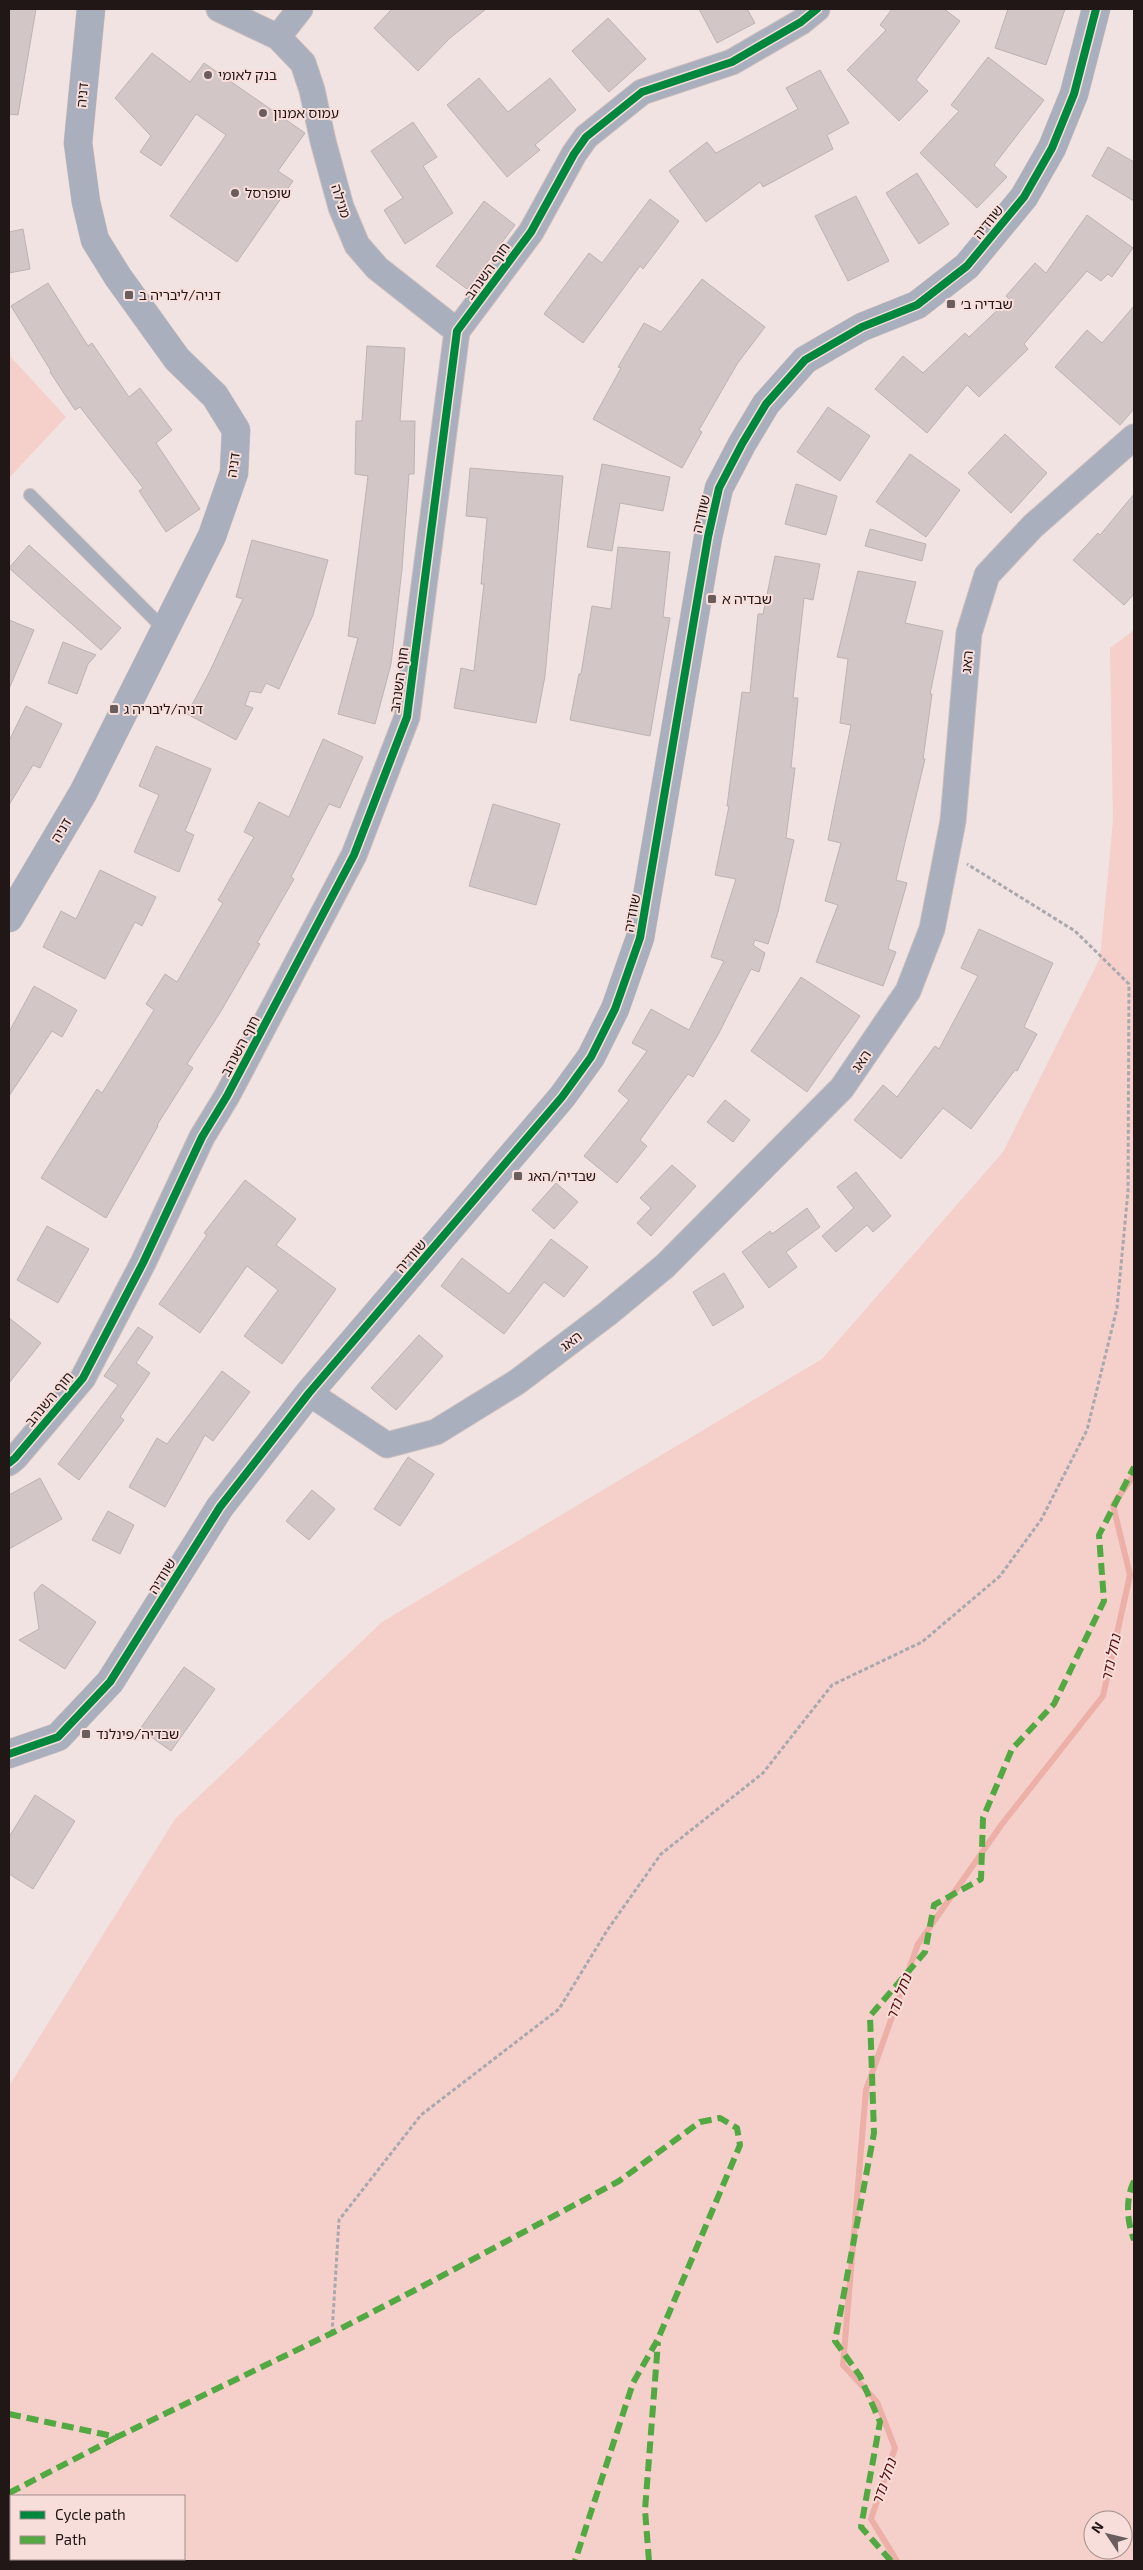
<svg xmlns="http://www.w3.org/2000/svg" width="1143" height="2570" viewBox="0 0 1143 2570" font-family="'Exo 2','Noto Sans Hebrew',sans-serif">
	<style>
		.green { fill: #f5cfc9; fill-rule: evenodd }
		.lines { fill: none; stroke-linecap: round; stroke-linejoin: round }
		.stream { stroke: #ecb0a8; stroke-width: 6 }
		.building { fill: #d2c7c6; stroke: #bdb3b1 }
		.service-casing { stroke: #cabfbe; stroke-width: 14 }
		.minor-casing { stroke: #cabfbe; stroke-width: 27 }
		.tertiary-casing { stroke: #cabfbe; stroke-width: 29 }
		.path { stroke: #a8a8af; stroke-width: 3; stroke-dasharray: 4 2.5; stroke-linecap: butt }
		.service { stroke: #a9afbc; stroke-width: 12 }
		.minor { stroke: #a9afbc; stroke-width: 25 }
		.tertiary { stroke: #a9afbc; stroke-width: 28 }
		.quiet { stroke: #52a942; stroke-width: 6; stroke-dasharray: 12 6; stroke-linecap: butt }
		.cycleway-casing { stroke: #f8deda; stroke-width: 11 }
		.cycleway { stroke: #00873e; stroke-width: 8 }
		.poi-dot { fill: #695e5d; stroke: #f8deda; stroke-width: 2 }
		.labels { text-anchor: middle; stroke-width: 4; stroke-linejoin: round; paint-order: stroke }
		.poi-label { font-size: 14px; fill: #201716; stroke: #f8deda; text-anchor: start }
		.street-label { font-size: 14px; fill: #201716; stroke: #f8deda }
		.water-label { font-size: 15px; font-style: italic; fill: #540e0b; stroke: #f8deda }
	</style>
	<rect width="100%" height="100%" fill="#f1e3e1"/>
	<path class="green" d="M9,355L66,417L9,478Z
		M1134,630V2561H9V2086L175,1819L382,1622L822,1359L1003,1152L1100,958L1113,821L1110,648ZM11,2496H184V2559H11ZM1093,2520H1123V2550H1093Z"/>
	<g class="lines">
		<path class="stream" d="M897,2561L871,2519L895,2448L877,2402L843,2365L866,2090L918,1944L1002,1824L1103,1696L1130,1575L1113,1505L1134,1475"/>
	</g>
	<path class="building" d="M9,9H36L18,115L9,114Z
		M392,9H486L450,38L418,71L374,28Z
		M699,9H747L755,23L717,43Z
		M892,9H944L960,21L916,80L928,91L899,121L847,70L886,30L880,25Z
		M1008,9H1065L1046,65L995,48Z
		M608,18L646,59L609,92L572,51Z
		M152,53L190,82L204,63L305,133L278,171L293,181L237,262L170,216L226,135L196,114L161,166L140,152L151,136L115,98Z
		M988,57L1044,100L994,165L1007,177L977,208L920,153L959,111L951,105Z
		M820,70L849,123L827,135L833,149L763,187L760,182L706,222L669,171L707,142L716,153L798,109L786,88Z
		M479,78L508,112L550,78L576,110L535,145L540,150L507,177L447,105Z
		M413,122L437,157L423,166L453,213L405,244L384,210L403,198L371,151Z
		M1108,147L1134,162V201L1092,176Z
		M917,173L949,224L919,244L886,193Z
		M856,196L889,261L848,281L815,216Z
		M650,199L679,221L643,269L640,266L583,343L544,314L589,253L602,263Z
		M484,201L515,225L467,289L436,266Z
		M1087,215L1133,248L1112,277L1108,274L1101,281L1087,271L1024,344L1028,349L979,397L967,385L927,433L875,389L903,356L923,373L965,333L969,337L1009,299L1006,296L1035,263L1046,273Z
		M23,229L30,269L9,273V232Z
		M702,279L765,327L737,364L699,430L702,432L682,468L593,419L621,368L618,367L644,323L661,332Z
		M48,283L88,346L92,343L129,397L140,388L172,430L156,443L200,509L166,532L139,491L143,488L80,407L75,410L50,372L51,371L11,306Z
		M1134,306V409L1120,425L1055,367L1087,330L1102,343Z
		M367,346L405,348L400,421H415L414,474H409L402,569L391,664L375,724L338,714L358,638L348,636L368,476L355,474L356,421H362Z
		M828,407L870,436L840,481L797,452Z
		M1005,434L1047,473L1011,513L968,473Z
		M910,454L960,490L926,537L876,502Z
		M602,464L670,477L663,511L620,503L612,551L587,547Z
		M470,468L563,476L545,676L536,723L454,708L461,668L474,671L484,584H481L487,518L466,516Z
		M796,484L837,496L826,535L785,524Z
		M1134,494V594L1124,605L1073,560L1098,533L1100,535Z
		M870,529L926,544L922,561L865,546Z
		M252,540L328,560L313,615L279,689L266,683L261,693L250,691L245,705L253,708L236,740L187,714L210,671L243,599L236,597Z
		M29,545L121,628L101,650L9,568Z
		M618,547L670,552L663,617L670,618L650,736L570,720L579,674H581L592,606L611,609Z
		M775,556L820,564L813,600L804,598L793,698H798L791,768H795L786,838L794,840L778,912L768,944L755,940L753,945L765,953L759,972L751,969L719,1033L693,1077L688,1074L640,1140L647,1146L617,1183L584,1156L629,1100L618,1091L647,1051L632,1043L651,1009L689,1030L724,961L711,957L736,879L715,875L729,806H727L742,692L750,693L758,614H763Z
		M858,571L916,582L905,623L943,631L930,694H932L923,759H925L896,880L907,883L888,949L896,952L883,986L816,962L838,905L825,901L841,843L828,840L851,725L840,723L848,659L837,657Z
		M9,620L34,630L9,689Z
		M63,642L96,655L88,664L77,694L48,683Z
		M26,706L62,724L40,768L33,765L9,805V741Z
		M323,739L363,757L340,808L329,804L291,877L294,879L257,943L260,944L221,1011L187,1064L193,1068L157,1125L158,1126L106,1218L41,1178L97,1089L102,1093L154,1010L146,1004L165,974L177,982L223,903L218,900L254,837L244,832L259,802L289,817Z
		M156,746L211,769L185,831L194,835L179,872L134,852L159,795L139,786Z
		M493,804L560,824L536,905L469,886Z
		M100,870L156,897L142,926L135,922L105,979L43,947L61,911L76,919Z
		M979,929L1053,963L1024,1027L1037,1034L1017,1071L1015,1070L971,1129L943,1108L901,1159L854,1120L883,1085L897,1097L935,1046L939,1049L978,976L961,968Z
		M801,977L860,1016L807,1092L751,1051Z
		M34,986L77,1010L62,1037L52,1031L9,1096V1032Z
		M725,1100L750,1120L733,1142L707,1122Z
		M672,1165L696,1186L651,1236L637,1223L651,1208L640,1198Z
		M856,1172L891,1216L873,1232L867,1225L836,1252L822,1236L854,1208L837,1187Z
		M245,1180L296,1219L276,1245L336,1289L282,1364L244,1336L278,1290L247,1266L200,1333L159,1304L207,1235L204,1233Z
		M556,1183L578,1202L554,1229L532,1210Z
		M807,1208L820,1227L786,1252L797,1267L769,1288L742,1252L770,1231L772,1234Z
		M47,1226L89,1249L58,1303L17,1280Z
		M551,1239L588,1267L564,1297L544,1282L504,1334L441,1286L462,1258L509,1294Z
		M724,1273L744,1307L713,1326L693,1292Z
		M9,1318L41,1343L9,1383Z
		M138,1327L153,1337L136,1363L150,1373L120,1417L124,1420L79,1480L58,1464L118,1385L104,1376Z
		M419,1335L443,1356L396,1410L371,1388Z
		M222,1371L250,1392L213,1441L205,1435L165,1507L129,1487L157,1438L167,1444Z
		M408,1457L434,1474L400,1526L374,1509Z
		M40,1478L62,1519L9,1549V1495Z
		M312,1490L335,1509L309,1540L286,1521Z
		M108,1511L134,1525L120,1554L92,1540Z
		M42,1584L96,1622L65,1669L19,1640L39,1629L34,1593Z
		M184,1667L215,1689L171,1751L140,1729Z
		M35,1795L75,1821L33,1889L9,1874V1837Z"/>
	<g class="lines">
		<defs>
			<path id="service" d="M30,495L165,630"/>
			<path id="minor" d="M219,9L278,37L300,9
				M278,37L303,63L312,90L323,141L341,207L357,245L377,268L457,331
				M309,1393L387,1445L436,1432L517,1382L607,1314L665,1266L842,1088L908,991L932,929L953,821L969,633L987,575L1033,526L1134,437
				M9,1463L15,1458L83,1378L143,1263L202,1137L227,1096L354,855L407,717L457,331L531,232L574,154L586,137L642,92L732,62L801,22L817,9"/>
			<path id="tertiary" d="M9,918L83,793L212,536L234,473L236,430L215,396L177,359L118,277L95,240L86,202L78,143L91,9
				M9,1754L58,1737L110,1682L220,1507L309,1393L562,1097L591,1057L615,1009L640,938L708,537L719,488L742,444L766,404L805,360L862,327L917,305L967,266L1024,197L1052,148L1074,94L1096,9"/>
		</defs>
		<use href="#service" class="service-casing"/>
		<use href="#minor" class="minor-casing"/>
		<use href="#tertiary" class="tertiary-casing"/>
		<path class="path" d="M332,2333L339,2220L421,2115L559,2009L608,1929L661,1854L763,1773L832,1685L922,1642L1000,1576L1041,1520L1087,1430L1117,1308L1128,1191L1129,984L1075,931L967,864"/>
		<use href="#service" class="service"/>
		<use href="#minor" class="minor"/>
		<use href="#tertiary" class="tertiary"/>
		<path class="quiet" d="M1134,2181C1125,2200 1127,2221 1134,2240
			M9,2414L117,2437L332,2333L421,2287L619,2181L700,2122L720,2118L737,2128L740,2145L658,2339L633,2383L575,2561
			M9,2493L117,2437
			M649,2561L645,2510L658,2342
			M891,2561L861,2527L880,2422L860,2376L835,2341L874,2133L870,2016L925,1952L934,1905L981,1879L983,1818L1012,1749L1054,1704L1104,1601L1099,1535L1134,1467"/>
		<defs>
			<path id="cycleway" d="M9,1463L15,1458L83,1378L143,1263L202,1137L227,1096L354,855L407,717L457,331L531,232L574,154L586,137L642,92L732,62L801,22L817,9
				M9,1754L58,1737L110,1682L220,1507L309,1393L562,1097L591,1057L615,1009L640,938L708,537L719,488L742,444L766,404L805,360L862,327L917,305L967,266L1024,197L1052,148L1074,94L1096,9"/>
		</defs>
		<use href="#cycleway" class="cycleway-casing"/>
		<use href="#cycleway" class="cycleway"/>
	</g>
	<g class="poi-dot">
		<circle cx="208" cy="75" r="5"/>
		<circle cx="263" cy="113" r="5"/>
		<circle cx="235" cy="193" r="5"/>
		<rect x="124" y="290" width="10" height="10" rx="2.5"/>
		<rect x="946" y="299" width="10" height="10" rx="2.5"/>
		<rect x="707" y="594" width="10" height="10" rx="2.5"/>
		<rect x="109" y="704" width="10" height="10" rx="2.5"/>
		<rect x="513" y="1171" width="10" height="10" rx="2.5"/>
		<rect x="81" y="1729" width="10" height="10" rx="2.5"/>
	</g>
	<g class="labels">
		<g class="poi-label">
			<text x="218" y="80">בנק לאומי</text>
			<text x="273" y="118">עמוס אמנון</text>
			<text x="245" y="198">שופרסל</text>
			<text x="139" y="300">דניה/ליבריה ב</text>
			<text x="961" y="309">שבדיה ב׳</text>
			<text x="722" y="604">שבדיה א</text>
			<text x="124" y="714">דניה/ליבריה ג</text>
			<text x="528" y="1181">שבדיה/האג</text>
			<text x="96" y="1739">שבדיה/פינלנד</text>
		</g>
		<g class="street-label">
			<text transform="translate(82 95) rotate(-85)" y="5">דניה</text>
			<text transform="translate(341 201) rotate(72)" y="5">מנילה</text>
			<text transform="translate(988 222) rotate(-51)" y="5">שוודיה</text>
			<text transform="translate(487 271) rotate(-54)" y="5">חוף השנהב</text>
			<text transform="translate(233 465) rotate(-82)" y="5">דניה</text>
			<text transform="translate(701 514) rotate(-77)" y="5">שוודיה</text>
			<text transform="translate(967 662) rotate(-85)" y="5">האג</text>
			<text transform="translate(399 680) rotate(-82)" y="5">חוף השנהב</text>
			<text transform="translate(61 830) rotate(-59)" y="5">דניה</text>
			<text transform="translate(632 913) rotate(-79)" y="5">שוודיה</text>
			<text transform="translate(240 1046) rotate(-62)" y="5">חוף השנהב</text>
			<text transform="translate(861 1061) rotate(-56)" y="5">האג</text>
			<text transform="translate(411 1256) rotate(-49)" y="5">שוודיה</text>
			<text transform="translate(571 1341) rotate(-37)" y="5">האג</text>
			<text transform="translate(49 1399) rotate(-50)" y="5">חוף השנהב</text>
			<text transform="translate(162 1576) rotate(-58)" y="5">שוודיה</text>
		</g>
		<g class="water-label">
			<text transform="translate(1111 1658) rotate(-78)" y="5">נחל נדר</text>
			<text transform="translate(899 1997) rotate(-70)" y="5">נחל נדר</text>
			<text transform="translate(884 2482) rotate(-71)" y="5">נחל נדר</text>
		</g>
	</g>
	<rect width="1143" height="2570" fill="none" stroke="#201716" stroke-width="20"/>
	<rect x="10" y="2495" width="175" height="65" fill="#f8deda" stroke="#a28e8c"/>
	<rect x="20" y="2511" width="25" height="8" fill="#00873e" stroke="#a28e8c"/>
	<text x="55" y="2520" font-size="15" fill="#201716">Cycle path</text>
	<rect x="20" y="2536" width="25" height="8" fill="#52a942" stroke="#a28e8c"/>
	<text x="55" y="2545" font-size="15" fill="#201716">Path</text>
	<g transform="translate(1108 2535) rotate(305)"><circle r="24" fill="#f8deda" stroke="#a28e8c"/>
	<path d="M0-4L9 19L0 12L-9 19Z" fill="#695e5d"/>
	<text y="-8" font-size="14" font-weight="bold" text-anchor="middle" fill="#201716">N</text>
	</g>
</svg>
